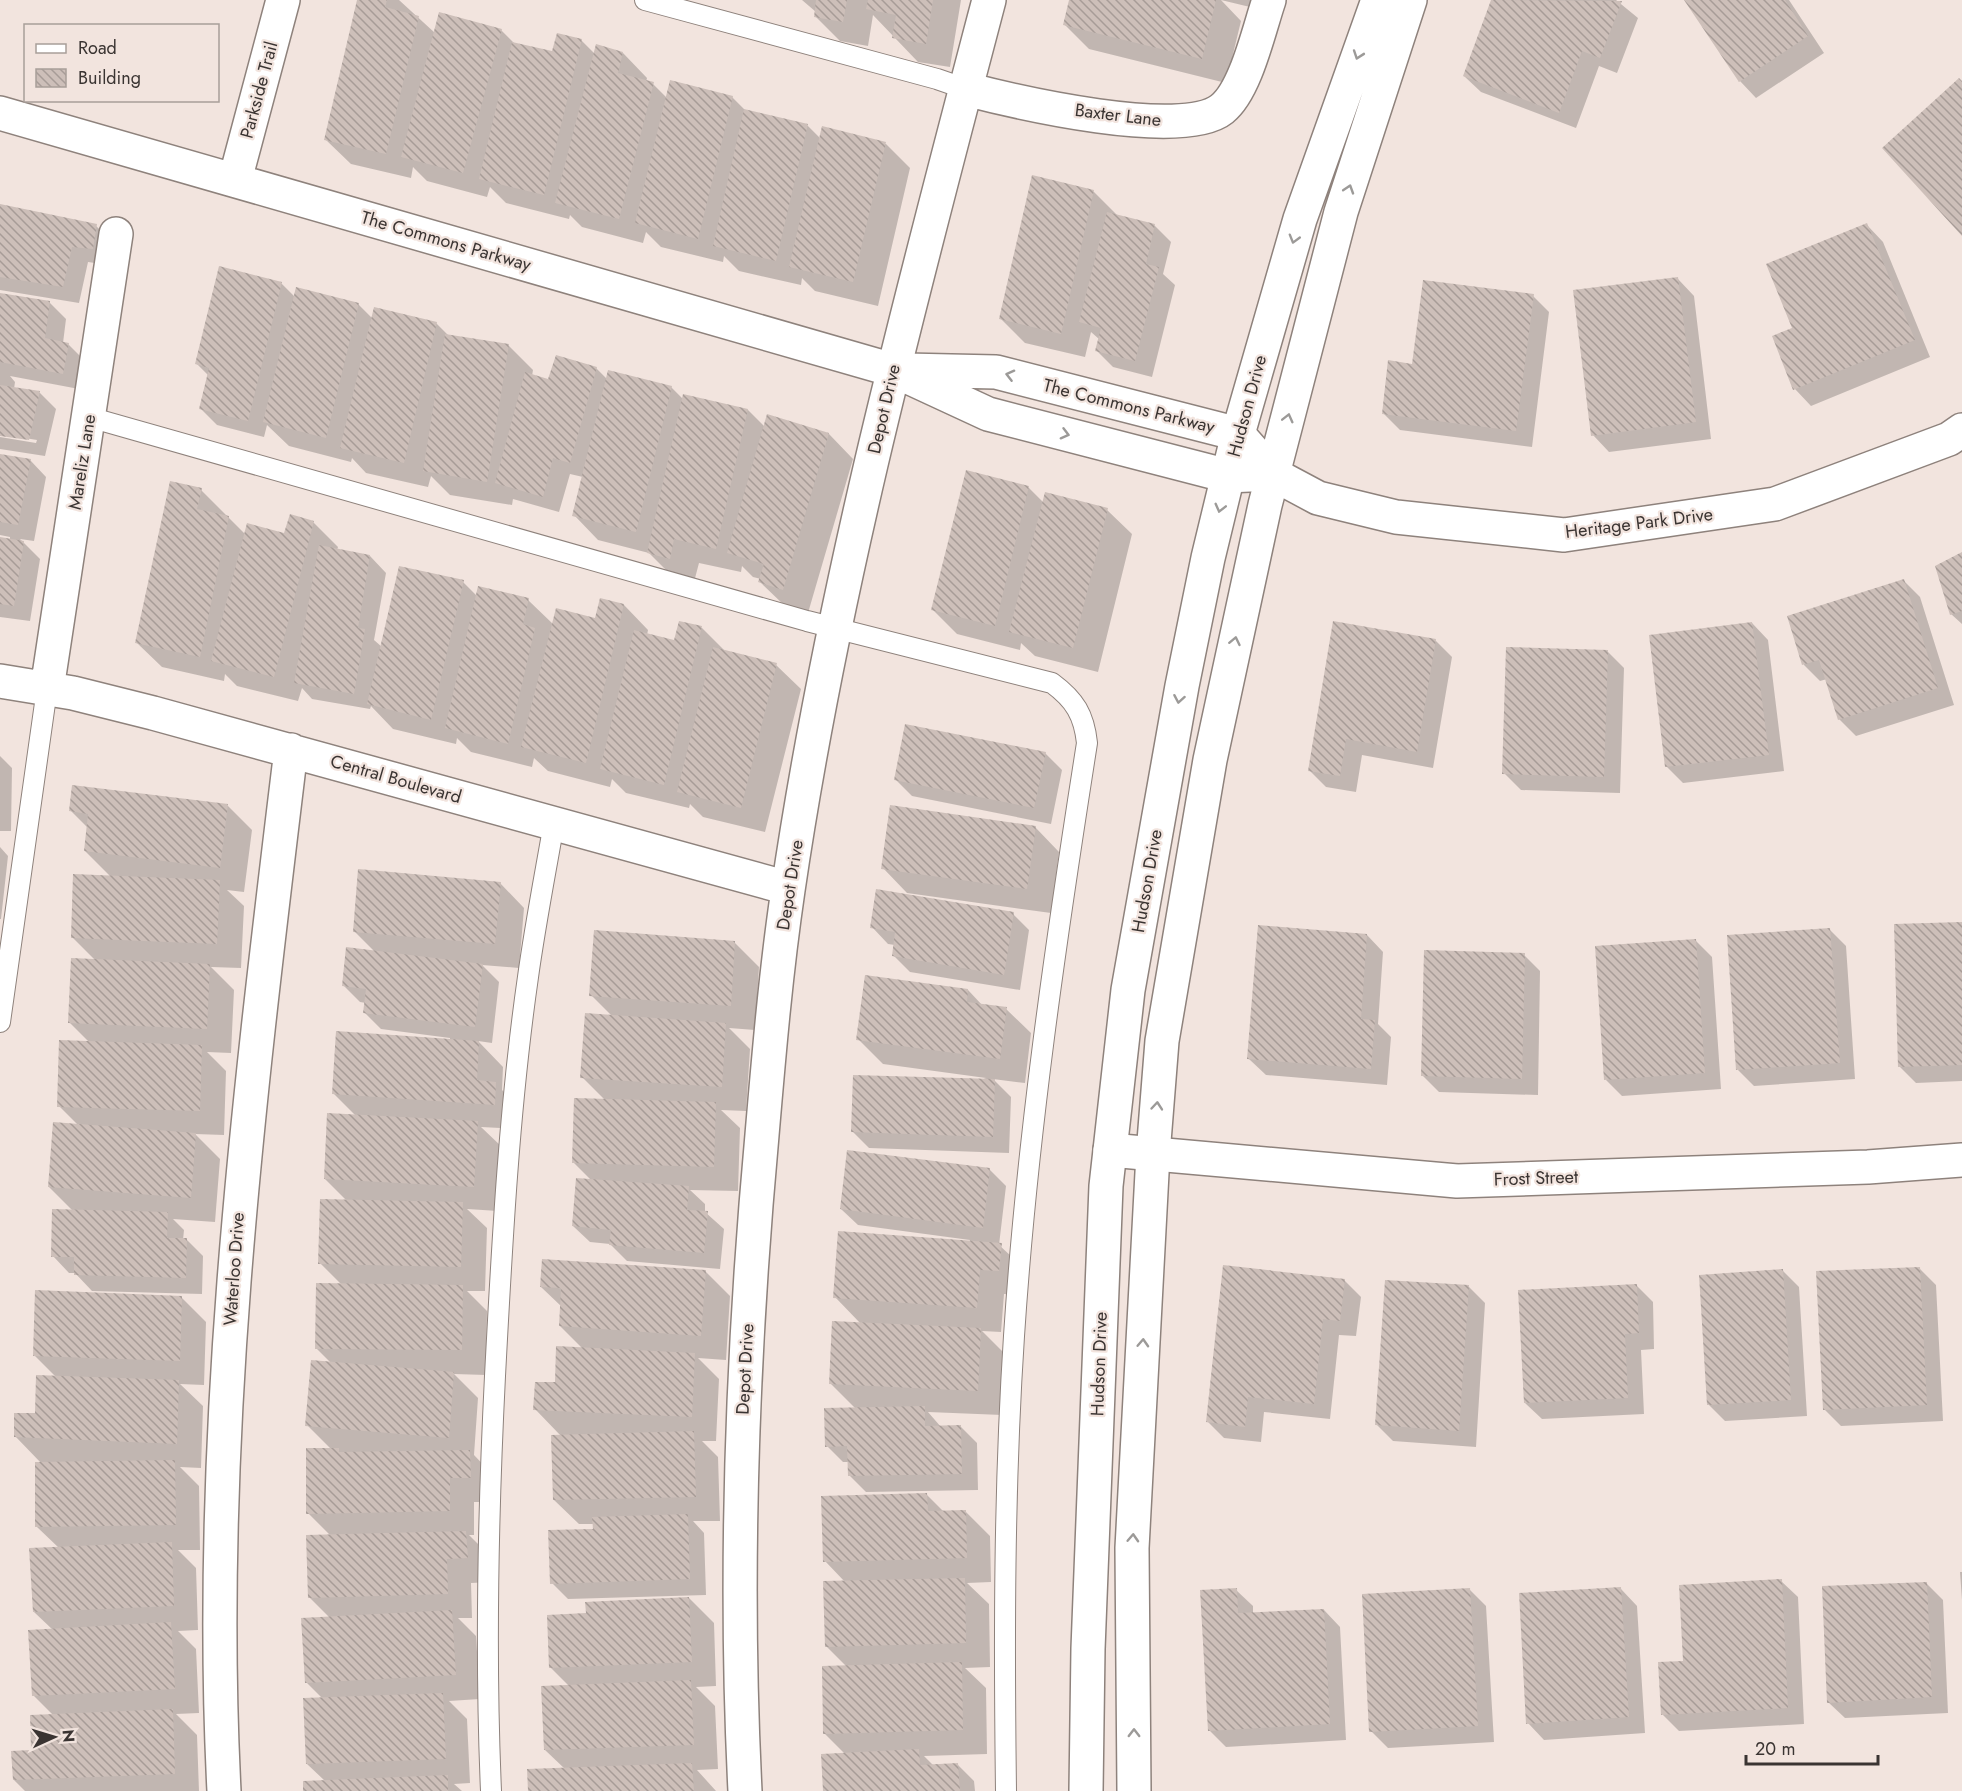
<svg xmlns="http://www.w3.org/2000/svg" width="1962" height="1791" viewBox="0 0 1962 1791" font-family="Jost,sans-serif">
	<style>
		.shadow { fill: #0003 }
		.building { fill: url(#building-back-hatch) }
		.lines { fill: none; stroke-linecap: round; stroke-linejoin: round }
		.lane-casing { stroke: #8e827c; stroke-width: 22 }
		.street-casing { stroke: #8e827c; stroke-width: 36 }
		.secondary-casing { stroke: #8e827c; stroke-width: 36 }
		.lane { stroke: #fff; stroke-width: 20 }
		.street { stroke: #fff; stroke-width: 33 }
		.secondary { stroke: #fff; stroke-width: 33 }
		.oneway { stroke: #9c9a98 }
		.labels { text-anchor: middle; stroke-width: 4.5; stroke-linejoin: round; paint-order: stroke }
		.street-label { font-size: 18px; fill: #3a3432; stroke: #f2e4de }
	</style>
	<defs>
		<pattern id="building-back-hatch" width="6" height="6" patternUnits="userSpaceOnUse" patternTransform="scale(1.5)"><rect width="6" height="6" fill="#cdbfb9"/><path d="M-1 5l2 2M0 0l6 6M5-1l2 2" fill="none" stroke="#a79c97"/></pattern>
	</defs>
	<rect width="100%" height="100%" fill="#f2e4de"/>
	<path class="shadow" d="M359,0H399L435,33L501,30L515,44L553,53L581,40L595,54L623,53L647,78L646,82L653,84L667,98L732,97L746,111L807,125L821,139L886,144L910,168L878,306L815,291L802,278L801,285L739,271L724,256L723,262L661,247L646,232L643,243L582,227L570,215L569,219L506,203L490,187L487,197L427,181L413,167L411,178L351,164L326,140Z
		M802,0H961L950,67L918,62L873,15L868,46L840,41L815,16L816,12Z
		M1070,0H1251L1250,7L1221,0L1241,21L1226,83L1089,49L1064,24Z
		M1492,0H1616L1638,18L1617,73L1599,66L1576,128L1481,92L1464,76Z
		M1686,0H1789L1824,53L1756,98L1740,81Z
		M1093,191L1118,216L1154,225L1171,242L1163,274L1175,285L1152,377L1113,367L1097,351L1099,339L1091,332L1085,357L1025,343L1000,318Z
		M0,206L96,226L113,242L109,265L88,262L79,303L0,290Z
		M1867,225L1883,242L1930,357L1811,406L1795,389L1774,337L1794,329Z
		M1678,279L1694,296L1711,439L1609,452L1593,435Z
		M281,283L295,297L359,305L372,318L436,323L449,336L509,346L533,370L532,376L549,381L596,368L607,379L671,387L684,400L748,410L765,427L829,434L853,459L808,613L785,606L760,582L761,579L753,577L742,566L741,572L699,563L694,582L673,577L649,553L598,540L574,515L583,477L570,474L559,512L513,499L512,505L450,495L431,476L428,487L366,473L352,458L351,462L289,446L267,425L264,437L217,425L201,409L208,375L197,364Z
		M0,295L50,303L66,319L63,343L68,344L85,361L79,389L10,376L15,382L14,389L39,392L56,409L45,456L0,449V437L36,443L37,440L0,434Z
		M1533,296L1549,312L1532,447L1400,430L1383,413L1413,365Z
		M0,455L30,460L46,477L34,541L20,539L40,559L30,621L0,617V538L10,540V537L0,535Z
		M967,472L1029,488L1043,502L1107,510L1132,534L1098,672L1035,656L1021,643L1020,650L957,634L932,609Z
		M201,490L245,534L285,535L313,522L338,547L337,550L370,556L386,573L374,640L382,647L463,582L477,596L528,600L553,624L596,620L602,599L624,605L648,630L647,635L675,641L680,622L702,628L726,652L776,665L801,689L765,832L703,817L690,804L689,808L626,793L612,779L610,787L548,771L534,758L532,767L471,752L457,738L456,744L393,729L371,706L370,709L312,699L302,688L298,701L237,686L225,674L224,681L162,667L137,643Z
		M1962,553V624L1951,614Z
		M1904,581L1920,597L1954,705L1856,736L1839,719L1827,679L1820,681L1804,665L1789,617Z
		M1752,623L1768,640L1784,771L1683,783L1667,767Z
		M1435,640L1452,657L1433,768L1362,755L1356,792L1326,787L1310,771Z
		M1607,651L1624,668L1620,793L1521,790L1504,773Z
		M1045,753L1062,770L1051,824L912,796L896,780Z
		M0,756L12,768L11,831H0Z
		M227,805L252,830L244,892L227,890L244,906L241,968L211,967L234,990L231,1053L207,1052L226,1071L224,1135L195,1134L220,1159L215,1222L173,1219L184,1230L183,1240H187L203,1256L202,1294L92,1291L75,1273H69L53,1256L73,1211L49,1187L78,1125L59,1106L90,1043L69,1022L96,961L72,937L111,877L85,851L88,828L71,811Z
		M1035,827L1059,852L1051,913L907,893L883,868Z
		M0,847L8,856L1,919H0Z
		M500,883L524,908L519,968L482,965L499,982L492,1043L478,1041L503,1067L502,1090L520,1108L519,1129L481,1127L502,1147L498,1211L467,1209L487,1228L485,1291H467L487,1311L486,1375L454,1374L478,1398L474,1455L494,1476L495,1502H474V1535H469L491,1557L492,1582L471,1583L472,1618H458L476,1636L480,1699L449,1701L467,1719L470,1783L454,1784L462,1791H305L325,1781L307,1764L323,1699L307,1683L330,1618L309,1597L331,1536L308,1513L331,1449L307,1425L332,1364L316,1348L341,1284L320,1263L347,1201L325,1179L356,1116L334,1094L450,1040V1038L381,1029L364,1012L366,1003L360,1002L343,985L375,952L354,931Z
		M1013,914L1029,930L1020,990L910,972L893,955L895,945L888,944L872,927Z
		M1962,923V1081L1916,1083L1899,1066Z
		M1830,930L1846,946L1855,1079L1754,1086L1738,1070Z
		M1367,935L1383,952L1378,1024L1391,1037L1387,1085L1266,1075L1249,1059Z
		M1696,941L1712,957L1721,1089L1622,1096L1606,1080Z
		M734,942L759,967L755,1030L729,1028L750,1049L746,1111L721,1110L740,1128L738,1191L690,1190L705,1204V1212L724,1229L720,1269L627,1261L610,1244L590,1242L573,1226L591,1180L573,1162L606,1101L582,1077L612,1016L591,995Z
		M1524,955L1540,971L1538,1095L1439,1092L1422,1075Z
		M968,990L983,1006L1006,1009L1031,1033L1025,1083L993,1079L1011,1097L1009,1153L869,1148L853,1132L986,1078L883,1064L858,1039Z
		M990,1170L1006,1186L999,1245L1025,1269L1023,1295L1004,1294L1001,1332L982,1331L1005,1354L1002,1415L928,1412L941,1427H961L977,1443L978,1490L866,1492L849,1475V1462H843L827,1446L856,1409L831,1384L861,1324L835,1297L970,1242V1240L858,1225L841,1209Z
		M1919,1268L1936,1285L1943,1421L1841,1426L1824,1409Z
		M705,1271L730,1296L726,1360L698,1358L719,1379L716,1441H702L718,1457L720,1521H693L704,1533L706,1595L568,1599L552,1583L594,1531V1524H579L554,1500L561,1436L535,1409L583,1349L560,1326L562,1307L541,1287Z
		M1783,1271L1799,1287L1807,1416L1725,1421L1708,1404Z
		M1344,1280L1361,1297L1356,1336L1339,1335L1330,1419L1264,1412L1261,1442L1224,1438L1208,1422Z
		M1636,1285L1653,1302L1654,1349L1641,1350L1644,1414L1542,1419L1525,1403Z
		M1468,1286L1485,1303L1476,1447L1393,1441L1377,1425Z
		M182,1298L206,1322L204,1385L180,1384L203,1406L201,1468L180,1467L199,1486L200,1550H178L196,1568L198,1630L178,1631L196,1649L199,1713L176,1714L197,1735L199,1791H25L14,1780L53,1715L33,1695L53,1630L34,1612L59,1548L37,1527L42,1464L15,1436L36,1415L56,1377L34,1355Z
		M926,1494L944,1512L965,1511L990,1536L991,1582L967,1583L989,1604L990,1667L965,1668L986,1688L987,1754L924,1756L934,1766L958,1765L974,1781L975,1791H824L846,1755L825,1734L847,1667L826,1646L845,1582L825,1561Z
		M1960,1572H1962V1600Z
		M1781,1581L1798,1597L1804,1724L1679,1731L1662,1714L1684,1662Z
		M1926,1583L1943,1600L1948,1713L1845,1718L1828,1702Z
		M1621,1589L1637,1606L1645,1733L1544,1740L1528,1723Z
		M1236,1590L1253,1606V1614L1324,1610L1340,1627L1346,1740L1226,1747L1209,1730Z
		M1470,1590L1486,1606L1494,1742L1388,1748L1371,1731Z
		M689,1598L714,1623L716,1686L696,1687L715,1706L718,1769L697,1770L716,1791H530L565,1769L545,1750L569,1686L550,1667L588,1614Z"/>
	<path class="building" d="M357,0H387L385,7L419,16L386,154L324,140Z
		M816,0H847L843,22L814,17Z
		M868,0H933L926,44L892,38L896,15L866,9Z
		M1069,0H1216L1202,59L1063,25Z
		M1491,0L1622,1L1600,58L1582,51L1559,113L1463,76Z
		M1684,0H1785L1808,36L1739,82Z
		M439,12L502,29L463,173L401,157Z
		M557,33L582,39L544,195L479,179L512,42L552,51Z
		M596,44L623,52L618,73L654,82L619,219L555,203Z
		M1959,78L1962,81V236L1882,148Z
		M670,80L733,96L698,239L635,223Z
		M744,109L808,124L776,261L713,246Z
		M822,126L886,142L853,282L789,267Z
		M1032,175L1094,190L1061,334L999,319Z
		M0,204L97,224L93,249L72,247L63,287L0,277Z
		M1107,212L1155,224L1146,264L1159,267L1135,361L1095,351L1101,328L1079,322Z
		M1867,223L1915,340L1793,390L1772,336L1792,328L1766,264Z
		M219,266L282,282L248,421L199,409L209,368L195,364Z
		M1678,277L1696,422L1591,436L1573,290Z
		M1423,280L1534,294L1516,431L1382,414L1388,360L1412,364Z
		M296,287L359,303L326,438L263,422Z
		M0,293L50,301L45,338L69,343L63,374L0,362Z
		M374,307L437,322L404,463L340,448Z
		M445,334L509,344L487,482L423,471Z
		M556,355L597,367L570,463L553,458L543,497L495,483L525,372L548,379Z
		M608,370L672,386L636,532L572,516Z
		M0,385L40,391L29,440L0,436Z
		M683,394L748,409L716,549L674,539L670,559L647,553Z
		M767,414L829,433L783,590L758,582L764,564L727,553Z
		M0,454L31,459L18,525L0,522Z
		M966,470L1029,486L995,626L931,610Z
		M170,481L202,488L197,509L229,516L200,657L135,643Z
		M1045,492L1108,508L1073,648L1009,632Z
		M290,514L314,521L274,677L211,661L247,523L284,533Z
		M0,537L24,541L14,606L0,604Z
		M319,545L370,555L358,628L365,629L354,694L294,683Z
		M1962,552V611L1950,615L1935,566Z
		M399,566L464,580L431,720L367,704Z
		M1904,579L1938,688L1838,720L1819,660L1802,665L1787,616Z
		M478,586L529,598L523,624L535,628L508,744L445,728Z
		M600,598L624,604L586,763L521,747L556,608L595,618Z
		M679,621L702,626L664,785L600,769L634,630L674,640Z
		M1333,621L1436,639L1417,752L1346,739L1340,776L1308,771Z
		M1752,622L1769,755L1665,767L1649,635Z
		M713,647L777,663L741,808L677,792Z
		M1506,647L1608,650L1604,777L1502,774Z
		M905,724L1046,752L1034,808L894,780Z
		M72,785L228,804L220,868L84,851L88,814L69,811Z
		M890,805L1036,826L1027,889L881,869Z
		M358,869L501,882L495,944L353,932Z
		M73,874L220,880L217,944L71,938Z
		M876,889L1014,912L1004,975L892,956L895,932L870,928Z
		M1962,922V1065L1898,1067L1894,924Z
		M1258,925L1367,934L1361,1019L1375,1020L1371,1069L1247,1059Z
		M1830,928L1840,1063L1736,1070L1727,935Z
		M594,930L735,941L731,1006L589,996Z
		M1696,939L1705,1073L1604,1080L1595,946Z
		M346,947L483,964L475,1027L363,1013L366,989L342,986Z
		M1424,950L1525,953L1522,1079L1421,1076Z
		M71,958L210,964L207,1029L68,1023Z
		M865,975L968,989L967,1002L1007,1007L1000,1059L856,1040Z
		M585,1013L726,1023L722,1087L580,1078Z
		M336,1031L479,1041L477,1080L496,1082L495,1105L332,1094Z
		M59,1040L202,1045L200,1111L57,1107Z
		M853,1075L995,1079L993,1137L851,1132Z
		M574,1098L716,1102L714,1167L572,1163Z
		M327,1113L478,1121L474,1187L324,1179Z
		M53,1122L196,1133L191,1198L48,1187Z
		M847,1150L990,1168L983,1228L840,1209Z
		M576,1178L689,1186L687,1210L708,1211L704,1253L609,1245L611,1230L572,1226Z
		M320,1199L463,1202L461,1267L318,1264Z
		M52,1209L168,1212L167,1238H187L186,1278L74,1275V1257H51Z
		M838,1231L1002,1243L999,1271L980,1270L977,1308L833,1298Z
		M542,1259L706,1270L701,1336L559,1326L561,1288L540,1287Z
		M1223,1265L1345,1279L1340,1321L1323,1319L1314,1404L1248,1397L1245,1427L1206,1422Z
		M1920,1267L1927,1405L1823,1410L1816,1271Z
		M1783,1269L1791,1400L1707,1405L1699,1275Z
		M1385,1280L1469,1285L1459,1431L1375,1425Z
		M316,1283L463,1285L462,1350L315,1349Z
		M1637,1284L1639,1333L1625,1334L1628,1398L1524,1403L1518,1290Z
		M35,1290L182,1296L180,1361L33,1356Z
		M832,1321L981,1328L978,1391L829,1384Z
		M556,1346L695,1353L692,1417L533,1410L535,1382H555Z
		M311,1360L454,1372L449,1438L305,1426Z
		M36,1375L179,1380L177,1444L14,1437V1413H35Z
		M925,1406V1426L961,1425L962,1474L848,1476L847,1446L825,1447L824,1408Z
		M694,1431L696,1497L553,1500L551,1435Z
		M306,1448H339V1452L470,1450L471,1478H450V1511L306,1514Z
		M175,1460L176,1525L35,1527V1462Z
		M927,1493L928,1511L966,1510L967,1558L823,1562L821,1496Z
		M688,1514L690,1579L550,1584L548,1530L593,1529L592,1517Z
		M466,1531L468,1558L447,1559L448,1594L308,1598L306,1535Z
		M172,1542L174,1606L33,1612L29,1548Z
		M965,1578L966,1643L825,1647L823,1581Z
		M1782,1579L1788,1708L1661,1715L1658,1662L1683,1661L1679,1585Z
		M1927,1582L1932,1697L1827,1703L1822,1586Z
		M1621,1587L1629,1717L1526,1724L1519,1593Z
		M1237,1588L1238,1613L1324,1609L1330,1724L1208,1731L1200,1590Z
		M1470,1588L1478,1726L1369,1732L1362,1594Z
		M689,1597L692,1662L549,1668L547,1615L586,1613L585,1602Z
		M452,1610L456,1675L305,1683L301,1618Z
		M171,1622L175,1689L32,1696L28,1630Z
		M962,1662L963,1730L823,1734L822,1666Z
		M691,1680L694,1745L544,1750L541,1686Z
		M443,1693L446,1759L306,1764L303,1698Z
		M173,1709L175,1774L13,1780L11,1751L31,1750L30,1715Z
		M919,1749L920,1765L958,1763L960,1791H823L821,1754Z
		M692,1763L694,1791H528L527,1769Z
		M448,1775V1791H303V1781Z"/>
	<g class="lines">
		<defs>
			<path id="lane" d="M645,0L937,79L966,89
				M89,417L807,621L1052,683C1075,700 1084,715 1087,743C1056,940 1027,1138 1014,1336C1004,1488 1004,1639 1006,1791
				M0,1022L47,689
				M491,1791C485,1653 488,1515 495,1376C502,1244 509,1109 528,977C535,926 545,875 554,823"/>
			<path id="street" d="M966,89C1016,102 1182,141 1222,109C1246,90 1259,29 1269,0
				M0,113L893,370L988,414L1228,476L1273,474
				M235,180L283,0
				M906,370L996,372L1238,434L1273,474L1318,498L1396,517L1564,535L1775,504L1949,439L1962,430
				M0,681L73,693L153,713L788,888
				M47,689L116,234
				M1110,1150L1457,1181L1868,1167L1962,1160
				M224,1791C206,1440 249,1097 291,750
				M745,1791C734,1572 742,1353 762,1135C769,1053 776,971 788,890C832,590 912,293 989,0"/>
			<path id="secondary" d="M1086,1791L1088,1649L1106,1186L1128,990L1182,686L1208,558L1238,434L1300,219L1378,0
				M1134,1791L1132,1548L1153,1154L1162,1041L1210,760L1265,505L1341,212L1410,0"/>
		</defs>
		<use href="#lane" class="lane-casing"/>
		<use href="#street" class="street-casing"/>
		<use href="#secondary" class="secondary-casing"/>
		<use href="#lane" class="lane"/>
		<use href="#street" class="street"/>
		<use href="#secondary" class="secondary"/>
	</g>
	<defs><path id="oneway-chevron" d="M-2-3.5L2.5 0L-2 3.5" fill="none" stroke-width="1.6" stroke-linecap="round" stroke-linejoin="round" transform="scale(1.5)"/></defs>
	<g class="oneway">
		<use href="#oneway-chevron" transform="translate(1358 55) rotate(109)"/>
		<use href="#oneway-chevron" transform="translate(1349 189) rotate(-72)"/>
		<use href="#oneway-chevron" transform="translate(1294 239) rotate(106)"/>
		<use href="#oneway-chevron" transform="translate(1010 375) rotate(-166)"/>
		<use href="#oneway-chevron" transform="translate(1288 418) rotate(-76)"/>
		<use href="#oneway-chevron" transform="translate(1065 434) rotate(15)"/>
		<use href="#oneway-chevron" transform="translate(1220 508) rotate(104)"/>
		<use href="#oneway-chevron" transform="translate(1235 641) rotate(-78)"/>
		<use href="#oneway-chevron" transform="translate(1179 699) rotate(100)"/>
		<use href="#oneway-chevron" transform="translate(1157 1106) rotate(-85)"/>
		<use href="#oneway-chevron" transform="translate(1143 1343) rotate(-87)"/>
		<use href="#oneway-chevron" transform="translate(1133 1538) rotate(-87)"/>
		<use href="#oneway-chevron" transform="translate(1134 1733) rotate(-90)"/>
	</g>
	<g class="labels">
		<g class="street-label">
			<text transform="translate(259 90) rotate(-75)" y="6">Parkside Trail</text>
			<text transform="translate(1118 115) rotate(7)" y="6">Baxter Lane</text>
			<text transform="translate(446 241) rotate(16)" y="6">The Commons Parkway</text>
			<text transform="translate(1129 406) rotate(14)" y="6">The Commons Parkway</text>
			<text transform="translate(1247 406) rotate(-75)" y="6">Hudson Drive</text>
			<text transform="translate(884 409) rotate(-77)" y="6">Depot Drive</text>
			<text transform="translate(82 462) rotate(-81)" y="6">Mareliz Lane</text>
			<text transform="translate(1639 523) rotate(-7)" y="6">Heritage Park Drive</text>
			<text transform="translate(396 779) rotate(16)" y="6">Central Boulevard</text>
			<text transform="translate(1147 881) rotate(-80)" y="6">Hudson Drive</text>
			<text transform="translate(790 885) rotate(-81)" y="6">Depot Drive</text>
			<text transform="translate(1536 1178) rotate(-2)" y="6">Frost Street</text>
			<text transform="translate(234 1269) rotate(-86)" y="6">Waterloo Drive</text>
			<text transform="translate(1099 1364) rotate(-88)" y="6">Hudson Drive</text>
			<text transform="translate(745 1369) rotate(-87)" y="6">Depot Drive</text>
		</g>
	</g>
	<rect x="24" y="24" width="195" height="78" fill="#f2e4de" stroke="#a89e99" stroke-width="1.5"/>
	<rect x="36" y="44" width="30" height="9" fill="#ffffff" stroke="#a89e99" stroke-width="1.5"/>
	<text x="78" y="54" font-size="18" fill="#3a3432">Road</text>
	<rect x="36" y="69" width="30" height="18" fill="url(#building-back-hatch)" stroke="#a89e99" stroke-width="1.5"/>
	<text x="78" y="84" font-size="18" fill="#3a3432">Building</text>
	<g transform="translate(54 1737) rotate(86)" stroke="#f2e4de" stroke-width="4.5" paint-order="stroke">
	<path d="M0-4.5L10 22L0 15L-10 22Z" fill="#3a3432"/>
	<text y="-9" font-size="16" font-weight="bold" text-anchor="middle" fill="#3a3432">N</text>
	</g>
	<path d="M1746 1755v9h132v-9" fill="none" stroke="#3a3432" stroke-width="3"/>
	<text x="1755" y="1755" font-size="18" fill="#3a3432" stroke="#f2e4de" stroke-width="4.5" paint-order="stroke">20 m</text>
</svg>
